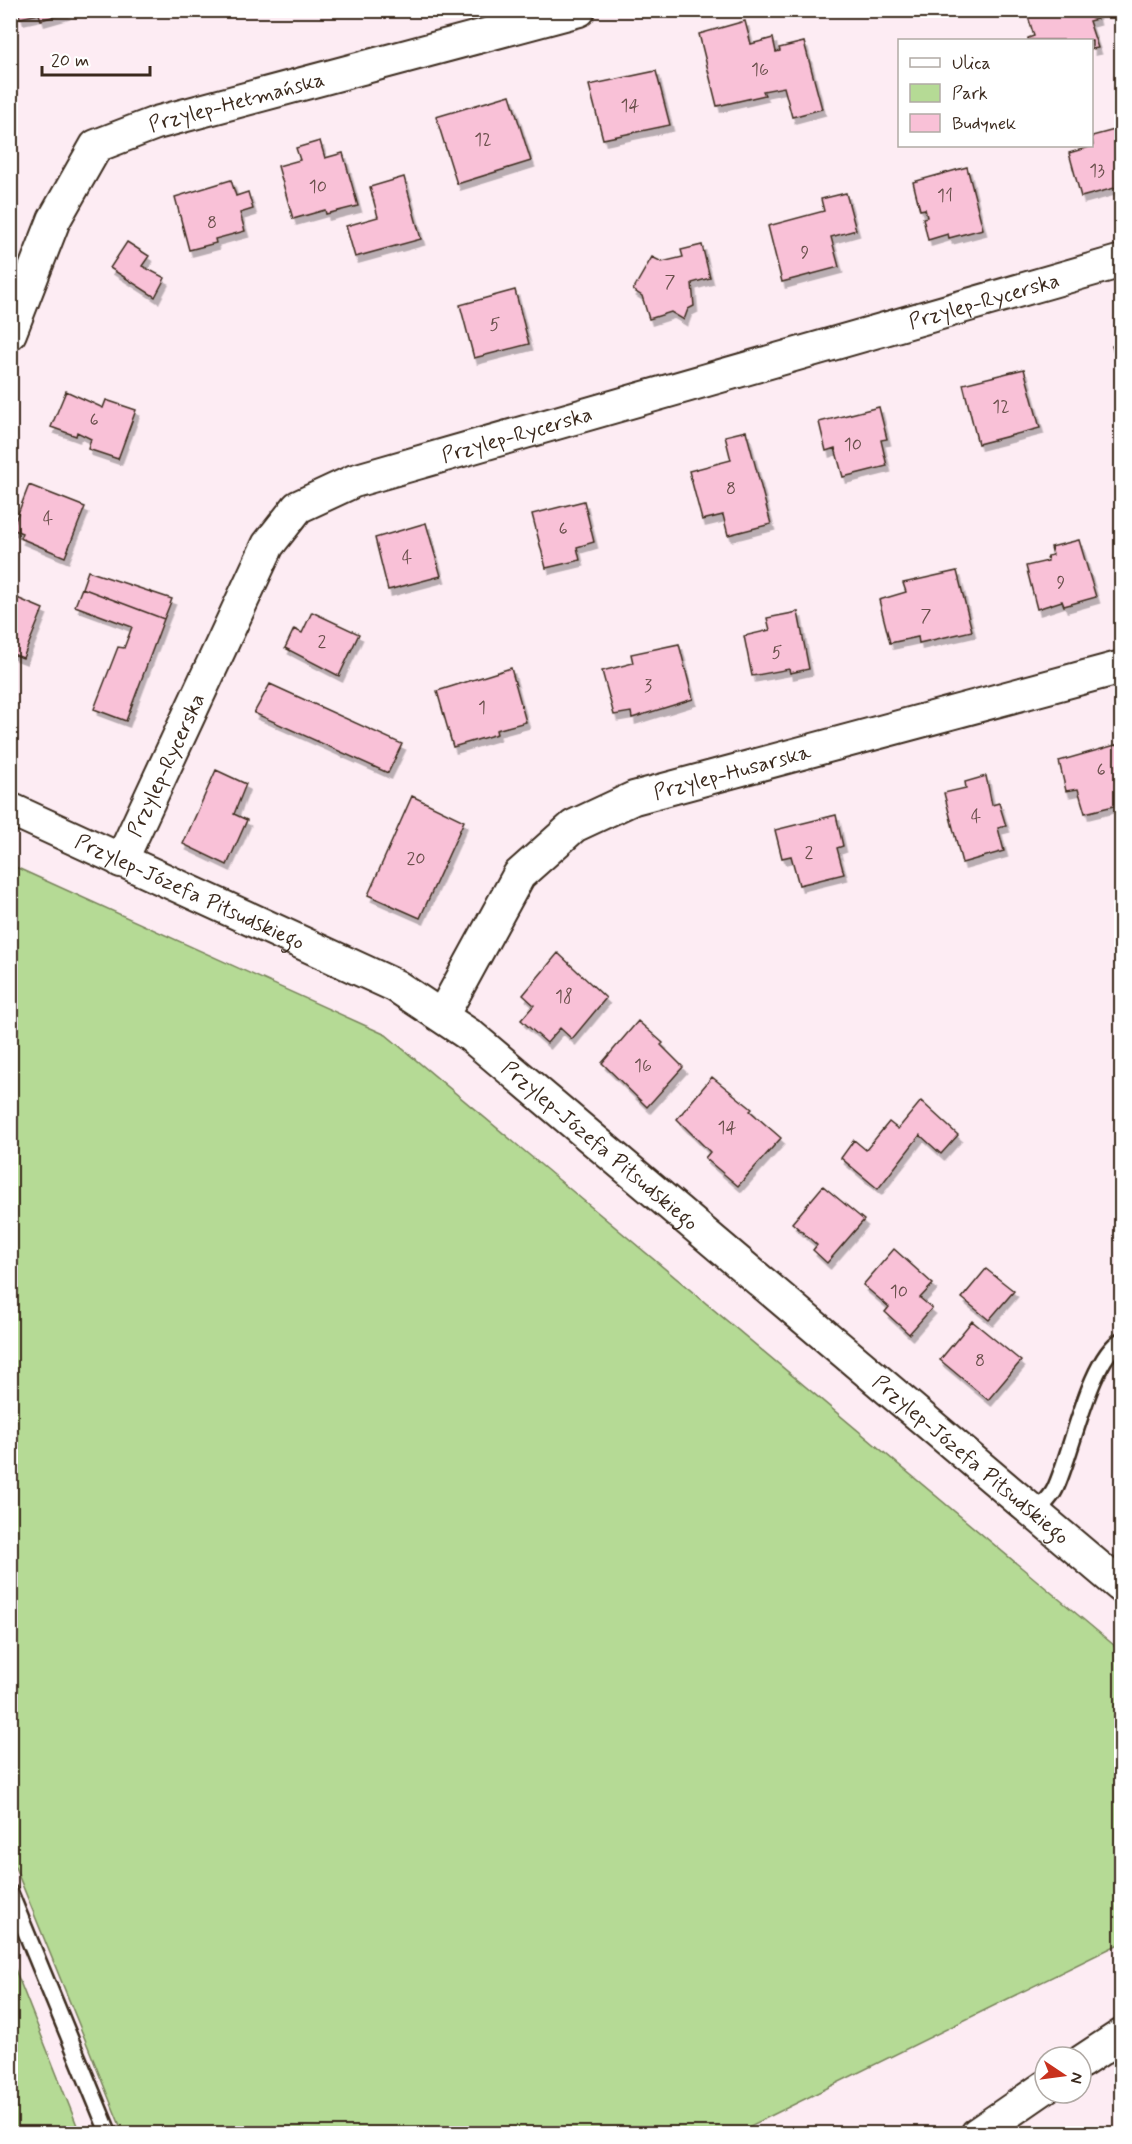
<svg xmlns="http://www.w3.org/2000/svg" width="1132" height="2144" viewBox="0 0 1132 2144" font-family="Mynerve,sans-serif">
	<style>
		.green { fill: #b5da95; stroke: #78825a; stroke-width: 1.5 }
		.building { fill: #f9c1d7; stroke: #3b2a1e; stroke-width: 1.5; filter: url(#shadow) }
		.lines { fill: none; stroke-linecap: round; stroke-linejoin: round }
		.service-casing { stroke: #3b2a1e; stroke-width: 20 }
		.minor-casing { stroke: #3b2a1e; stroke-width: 36 }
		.service { stroke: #fff; stroke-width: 15 }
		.minor { stroke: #fff; stroke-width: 32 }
		.labels { text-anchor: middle; stroke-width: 6; stroke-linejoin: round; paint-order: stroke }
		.number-label { font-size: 18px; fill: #6a504c }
		.street-label { font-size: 21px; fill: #3b2a1e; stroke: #fff }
	</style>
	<defs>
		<filter id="shadow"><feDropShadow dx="3.5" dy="6" stdDeviation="0" flood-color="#0004"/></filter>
	</defs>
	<rect width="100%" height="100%" fill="#fdecf3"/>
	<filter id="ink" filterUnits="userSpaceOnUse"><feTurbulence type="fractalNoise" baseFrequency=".0167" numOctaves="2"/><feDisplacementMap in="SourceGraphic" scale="12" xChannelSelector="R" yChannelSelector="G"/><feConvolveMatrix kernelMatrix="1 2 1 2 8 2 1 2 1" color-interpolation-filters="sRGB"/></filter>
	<g filter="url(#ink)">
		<path class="green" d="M11,865L386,1035L1121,1651V1943L736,2133H123L11,1857Z
			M10,1959H11L80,2133H11Z"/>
		<path class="building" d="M18,10H65L66,13L41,20L39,14L20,18Z
			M1026,10H1079L1080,14L1095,10L1097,19L1089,21L1098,48L1092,49V40H1028V38L1034,36Z
			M745,21L751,44L773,38L776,52L780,51L779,48L804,42L822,109L792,117L784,87L763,91L765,95L717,106L699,34Z
			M656,71L670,125L603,139L589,85Z
			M510,95L531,161L457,184L436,117Z
			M1122,128V193L1118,187L1081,197L1069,153L1093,146L1092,136Z
			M320,141L325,158L343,153L358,206L326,214L325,210L293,219L278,166L300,160L296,148Z
			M967,167L983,229L949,238L948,234L928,240L923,218L927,217L925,209L920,210L913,182Z
			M404,177L421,239L355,257L346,226L378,217L370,187Z
			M231,180L236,196L248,192L253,209L240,213L245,231L215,239L216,243L189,250L175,197Z
			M846,193L856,230L831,237L839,267L782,282L768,226L824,211L821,199Z
			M127,242L149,256L142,266L165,278L155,297L110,268Z
			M702,245L710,278L692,283L694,306L688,309L684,320L671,312L649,319L642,296L633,290L652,257L662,262L683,257L681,250Z
			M515,290L529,344L474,358L460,305Z
			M1122,344V376L1112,346Z
			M1024,369L1040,428L978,444L963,384Z
			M66,391L103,408L106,400L136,410L118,459L88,449L91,439L77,432L76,436L51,427Z
			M879,407L887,439L881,440L887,466L843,477L835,448L826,451L819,422Z
			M746,431L771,524L728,535L723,515L702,520L689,471L731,460L725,436Z
			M29,485L85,507L65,557L20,538L22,533L12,529Z
			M584,501L594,542L577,547L580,560L546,568L532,514Z
			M426,523L441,576L388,590L375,538Z
			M1079,540L1096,597L1064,606L1062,601L1037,609L1026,566L1048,561L1047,556L1053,555L1051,547Z
			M88,571L172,599L164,619L82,588Z
			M957,571L972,631L919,643L918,637L890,643L879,600L906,592L903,583Z
			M82,588L164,619L126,721L94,709L118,647L124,648L132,627L75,606Z
			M10,595L43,609L23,658L10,653Z
			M312,612L359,634L339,676L285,648L294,629L302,633Z
			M798,612L809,669L790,673L789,669L752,676L744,636L770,630L767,618Z
			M679,644L693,699L632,718L631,712L614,715L602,671L633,663L631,654Z
			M511,668L526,722L496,730L497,734L453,747L437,691Z
			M270,684L402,744L388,773L254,713Z
			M1119,744L1122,804L1085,813L1078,789L1066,791L1059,761Z
			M216,770L246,784L234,814L247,820L227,865L183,844Z
			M986,776L992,805L999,803L1006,826L998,828L1004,851L962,863L944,793L966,788L965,782Z
			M412,796L464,821L420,918L368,895Z
			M836,815L843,846L837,848L844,874L799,885L791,856L782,858L775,830Z
			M558,953L606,998L572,1039L560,1028L547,1043L521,1020L534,1005L523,995Z
			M638,1021L663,1043L661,1045L683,1067L647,1107L602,1063Z
			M712,1077L752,1109L750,1111L781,1138L738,1186L705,1158L710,1152L677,1119Z
			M921,1101L958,1135L941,1154L920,1135L878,1189L841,1158L854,1140L866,1150L889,1122L898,1129Z
			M823,1186L864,1220L827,1263L813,1250L817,1245L792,1223Z
			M894,1249L933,1284L920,1298L932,1308L909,1334L885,1312L889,1307L863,1285Z
			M986,1269L1014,1291L989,1320L962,1298Z
			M972,1321L1021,1361L988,1400L940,1360Z"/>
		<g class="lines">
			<defs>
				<path id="service" d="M1035,1514C1041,1506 1051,1498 1055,1489C1072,1454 1089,1359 1122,1340
					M10,1893L109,2134"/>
				<g id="minor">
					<path id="s1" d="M10,333L54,220L96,146L156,123L579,10"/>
					<path id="s2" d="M10,809L396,986L471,1036L1122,1587"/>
					<path id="s3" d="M121,861L268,545L298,507L354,481L1122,261"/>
					<path id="s4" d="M442,1016L519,875L574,826L634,798L1122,667"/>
					<path d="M1081,2062L1122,2035"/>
					<path d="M977,2134L1045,2087"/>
				</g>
			</defs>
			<use href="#service" class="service-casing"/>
			<use href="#minor" class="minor-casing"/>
			<use href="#service" class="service"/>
			<use href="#minor" class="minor"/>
		</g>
	</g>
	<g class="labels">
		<g class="number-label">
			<text x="760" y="75">16</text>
			<text x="630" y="111">14</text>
			<text x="483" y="145">12</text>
			<text x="1097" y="176">13</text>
			<text x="318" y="192">10</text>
			<text x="945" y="201">11</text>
			<text x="212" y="228">8</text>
			<text x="805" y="258">9</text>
			<text x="670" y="287">7</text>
			<text x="495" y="330">5</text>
			<text x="1001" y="412">12</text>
			<text x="94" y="425">6</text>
			<text x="853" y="450">10</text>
			<text x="731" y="494">8</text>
			<text x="48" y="524">4</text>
			<text x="563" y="534">6</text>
			<text x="407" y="563">4</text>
			<text x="1061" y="588">9</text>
			<text x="926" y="621">7</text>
			<text x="322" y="647">2</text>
			<text x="777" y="658">5</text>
			<text x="648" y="691">3</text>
			<text x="482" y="713">1</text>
			<text x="1101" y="775">6</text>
			<text x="976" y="822">4</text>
			<text x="809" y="858">2</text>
			<text x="416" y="864">20</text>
			<text x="564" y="1002">18</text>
			<text x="643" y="1071">16</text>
			<text x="727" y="1133">14</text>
			<text x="899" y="1297">10</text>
			<text x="980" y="1366">8</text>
		</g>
		<g class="street-label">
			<text dy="7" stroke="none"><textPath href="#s1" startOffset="354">Przylep-Hetmańska</textPath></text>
			<text dy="7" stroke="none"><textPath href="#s3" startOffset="1114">Przylep-Rycerska</textPath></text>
			<text dy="7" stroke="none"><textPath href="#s3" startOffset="628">Przylep-Rycerska</textPath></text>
			<text dy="7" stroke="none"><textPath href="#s3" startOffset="106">Przylep-Rycerska</textPath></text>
			<text dy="7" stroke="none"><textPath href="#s4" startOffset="402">Przylep-Husarska</textPath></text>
			<text dy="7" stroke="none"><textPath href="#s2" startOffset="198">Przylep-Józefa Piłsudskiego</textPath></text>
			<text dy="7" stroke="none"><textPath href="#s2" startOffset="684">Przylep-Józefa Piłsudskiego</textPath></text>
			<text dy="7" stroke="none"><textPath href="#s2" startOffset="1170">Przylep-Józefa Piłsudskiego</textPath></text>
		</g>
	</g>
	<rect width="1132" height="2144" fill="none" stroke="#fff" stroke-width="36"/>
	<rect x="18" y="18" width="1096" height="2108" fill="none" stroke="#3b2a1e" stroke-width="2" filter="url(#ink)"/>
	<rect x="898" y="39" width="195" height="108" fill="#ffffff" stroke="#b1aaa5" stroke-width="1.5"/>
	<rect x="910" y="58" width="30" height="9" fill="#ffffff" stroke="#b1aaa5" stroke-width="1.5"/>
	<text x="952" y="69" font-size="18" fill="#3b2a1e">Ulica</text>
	<rect x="910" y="84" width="30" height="18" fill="#b5da95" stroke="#b1aaa5" stroke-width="1.5"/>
	<text x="952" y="99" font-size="18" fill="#3b2a1e">Park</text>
	<rect x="910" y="114" width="30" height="18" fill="#f9c1d7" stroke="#b1aaa5" stroke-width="1.5"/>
	<text x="952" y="129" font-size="18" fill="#3b2a1e">Budynek</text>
	<g transform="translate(1063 2075) rotate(103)"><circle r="28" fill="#ffffff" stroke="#b1aaa5" stroke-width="1.5"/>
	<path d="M0-4.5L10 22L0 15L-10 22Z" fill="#c8321e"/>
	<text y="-9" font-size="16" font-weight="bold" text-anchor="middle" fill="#3b2a1e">N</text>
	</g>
	<path d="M42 66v9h108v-9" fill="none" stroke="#3b2a1e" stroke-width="3"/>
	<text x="51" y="66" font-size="18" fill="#3b2a1e" stroke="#ffffff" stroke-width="4.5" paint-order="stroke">20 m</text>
</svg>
